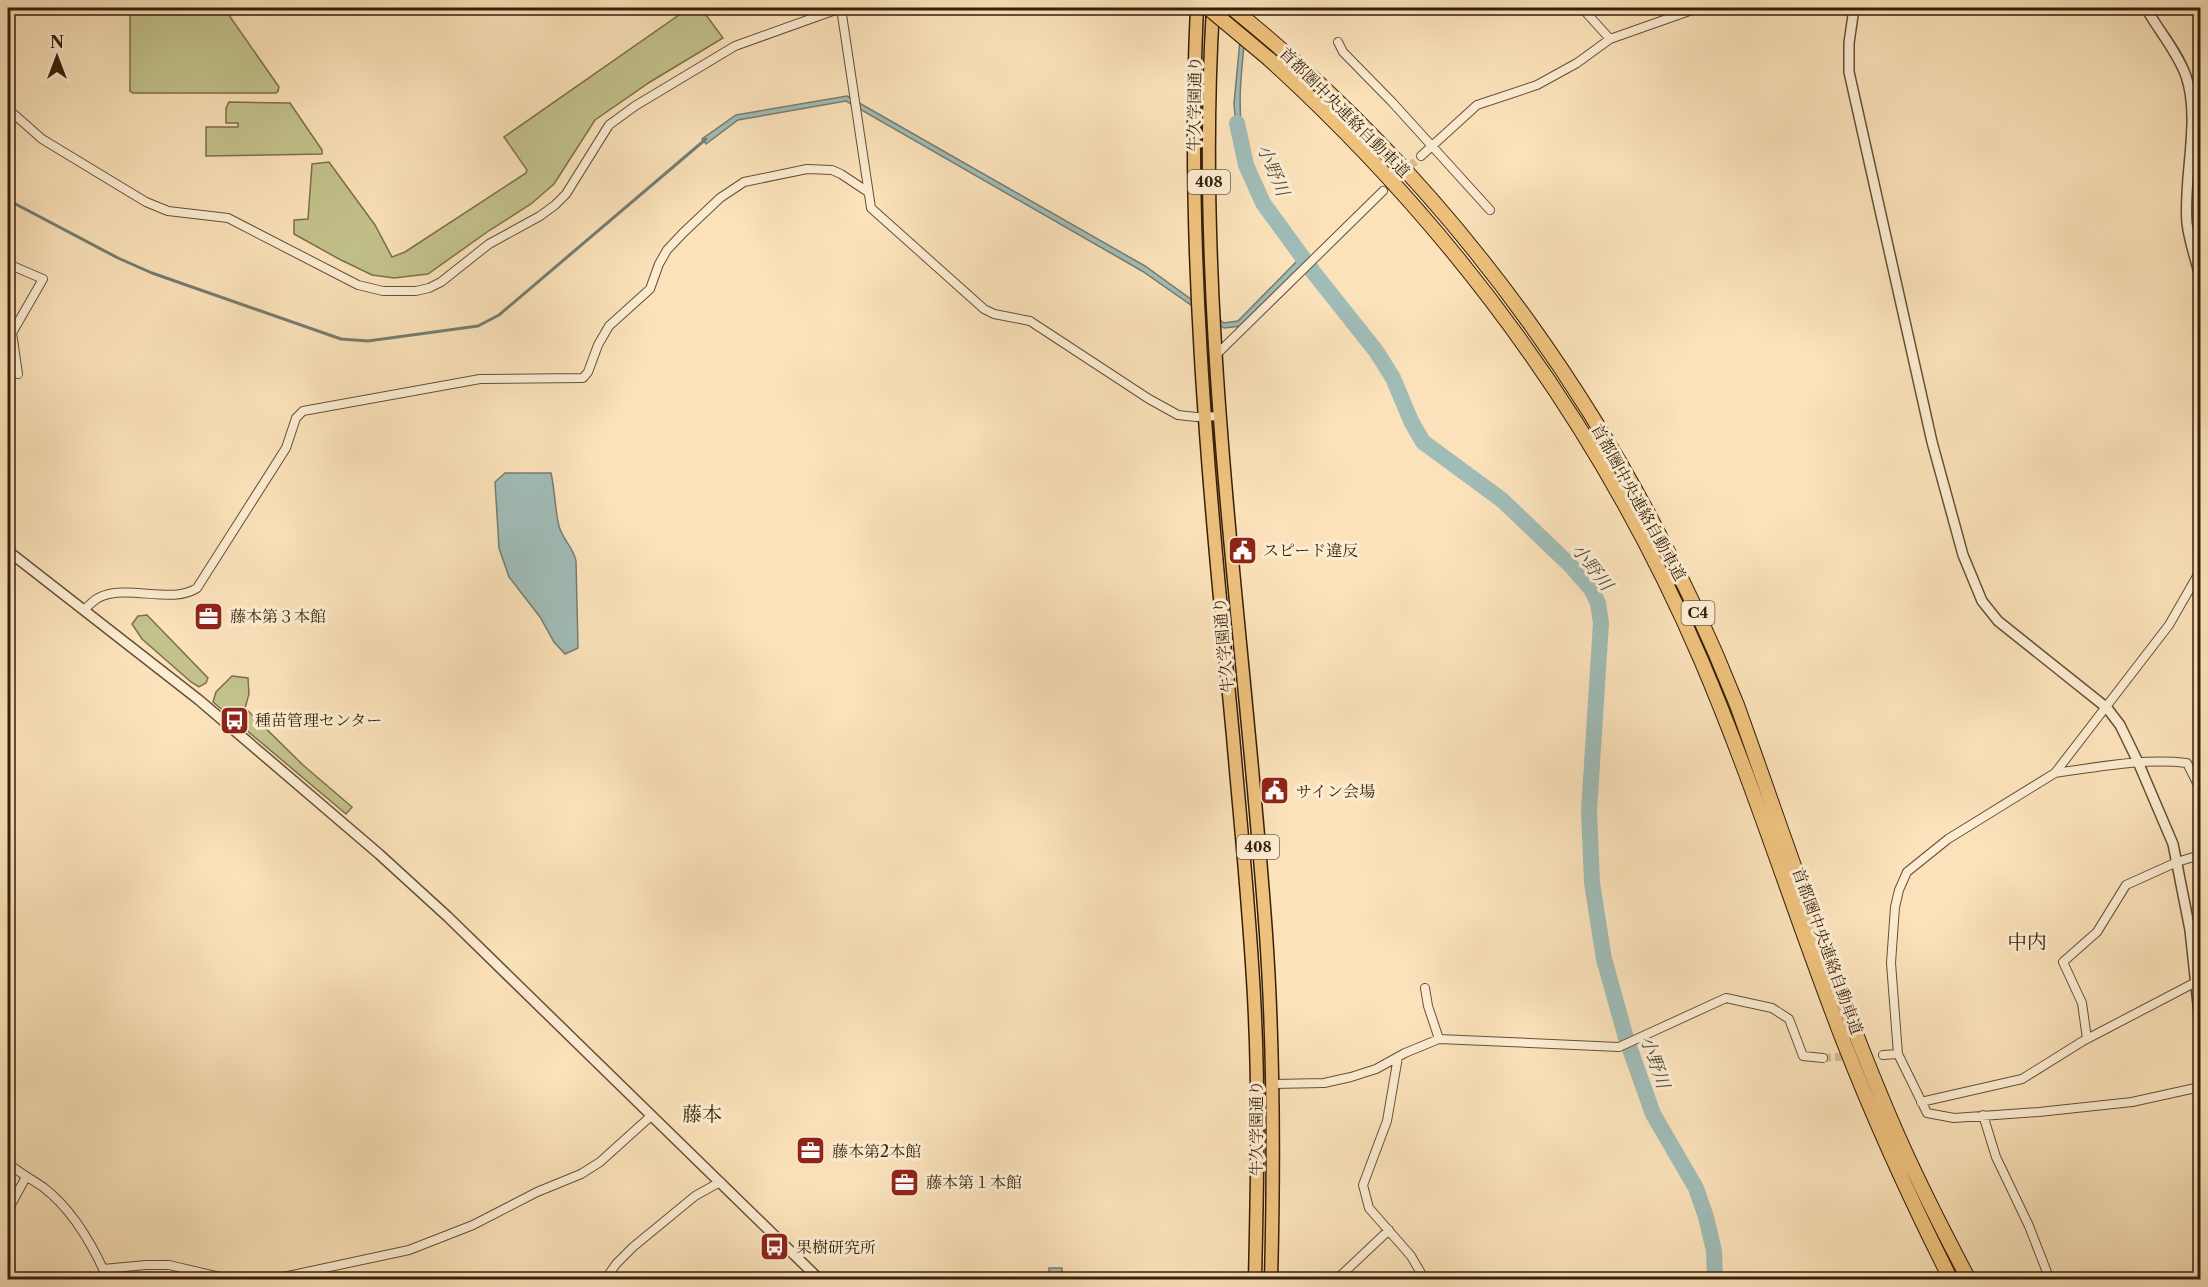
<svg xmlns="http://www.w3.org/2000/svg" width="2208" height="1287" viewBox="0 0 2208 1287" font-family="'Libre Caslon Text','Noto Serif JP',serif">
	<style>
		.green { fill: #c3c28c; stroke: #7c704a; stroke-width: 1.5 }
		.water { fill: #a0bcb7; stroke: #757d71; stroke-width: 1.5 }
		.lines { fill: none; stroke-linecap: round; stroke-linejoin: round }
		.stream { stroke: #757d71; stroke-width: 3 }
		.river { stroke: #a0bcb7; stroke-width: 16 }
		.minor-tunnel { stroke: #d3bb96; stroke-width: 8; stroke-dasharray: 8 4; stroke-linecap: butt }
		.minor-casing { stroke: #665034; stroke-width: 10 }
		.tertiary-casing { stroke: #665034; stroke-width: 12 }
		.trunk-casing { stroke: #351f08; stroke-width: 15 }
		.motorway-casing { stroke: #351f08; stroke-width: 16 }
		.minor { stroke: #fcecd2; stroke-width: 8 }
		.tertiary { stroke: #fcecd2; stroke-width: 9 }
		.trunk { stroke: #eec17d; stroke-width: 12 }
		.motorway { stroke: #eec17d; stroke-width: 14 }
		.motorway-bridge-casing { stroke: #351f08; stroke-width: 16; stroke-linecap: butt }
		.motorway-bridge { stroke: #eec17d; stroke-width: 14 }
		.labels { text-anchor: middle; stroke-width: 6; stroke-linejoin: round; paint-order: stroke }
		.shield { fill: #fcecd2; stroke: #715c45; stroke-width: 1.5 }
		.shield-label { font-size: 15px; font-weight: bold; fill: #351f08 }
		.street-label { font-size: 16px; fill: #351f08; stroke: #fcecd2 }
		.poi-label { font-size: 16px; fill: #351f08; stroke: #fcecd2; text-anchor: start }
		.water-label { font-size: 18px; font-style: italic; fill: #554e3d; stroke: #fcecd2 }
		.quarter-label { font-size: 20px; fill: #351f08; stroke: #fcecd2 }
	</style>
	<rect width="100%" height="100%" fill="#fbe2ba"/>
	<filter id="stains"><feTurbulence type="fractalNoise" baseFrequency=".00333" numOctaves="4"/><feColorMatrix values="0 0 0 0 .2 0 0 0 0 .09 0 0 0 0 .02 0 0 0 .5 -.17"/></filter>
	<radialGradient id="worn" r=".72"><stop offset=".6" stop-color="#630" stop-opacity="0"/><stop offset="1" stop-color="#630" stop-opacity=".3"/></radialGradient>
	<path class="green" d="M130,8H224L279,87L278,91L276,93H133L130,91Z
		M689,8H701L723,38L650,82L595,120L554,184L531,204L490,230L428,274L394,278L372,275L339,259L294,234V220L308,219L312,164L329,162L375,225L392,257L405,252L526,173L527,170L504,137Z
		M229,102L290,103L322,150V154L206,156V127H238V123H226V108Z
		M147,615L208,678L206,683L199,687L191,682L142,639L132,624L138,616Z
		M232,676L248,678L249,694L245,708L303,765L352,807L346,814L213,702L216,692Z"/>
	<path class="water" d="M1243,8H1248C1244,53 1235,100 1244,145L1238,147L1234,104Z
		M847,96L1145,266L1224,323L1238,321L1298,260L1303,264L1241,326L1224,328L1142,271L846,101L738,120L706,144L702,139L736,115Z
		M505,473H551C555,490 555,511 559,526C562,539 574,548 576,561L578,648L565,654L554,642L540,617L509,577L499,548L495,482Z
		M1049,1268H1062V1273H1089V1279H1019V1274L1049,1273Z"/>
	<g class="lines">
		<path class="stream" d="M8,200L118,258L152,273L341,339L368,341L478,326L499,315L706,139
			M1301,262L1304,259"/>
		<path class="river" d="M1237,123L1246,165L1263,203L1314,273L1376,351L1393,378L1411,421L1423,442L1502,500L1571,566L1591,589L1598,603L1601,623L1589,811L1592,883L1604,959L1626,1038L1653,1114L1696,1188L1706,1217L1714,1251L1715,1280"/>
		<path class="minor-tunnel" d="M1383,191L1421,156
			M1823,1058L1851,1056"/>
		<defs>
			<path id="minor" d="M841,8L871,208L984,309L994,314L1030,321L1149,399L1178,415L1196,417L1220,416
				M1582,8L1610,39
				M1338,42L1343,52L1392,102L1490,210
				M8,109L42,139L146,202L168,211L228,218L358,285L383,291H416L429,288L441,282L489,244L540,216L555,205L566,194L609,125L635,106L735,46L841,8
				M2191,131H2200
				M1421,156L1477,105L1537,85L1577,63L1610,39L1698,8
				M8,264L43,279L12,333L18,374
				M1215,356L1383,191
				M2200,571L2169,625L2055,773L1948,839L1907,872L1899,890L1895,907L1891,963L1898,1054L1927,1113L1954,1118L2039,1112L2132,1102L2200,1087
				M84,610C88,606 93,601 98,598C126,583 172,605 197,588L286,448L296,418L303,411L480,379L583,378L588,372L598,345L609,326L650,289L659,264L667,250L683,233L720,198L744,182L807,169L832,170L841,174L868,192
				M2055,773C2099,767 2143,758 2187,763L2200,789
				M1425,988L1428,1006L1439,1039
				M2087,1039L2082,1003L2063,962L2097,932L2126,885L2177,862L2200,855
				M1883,1055L1898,1054
				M1398,1057L1387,1121L1363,1185L1369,1208L1411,1256L1425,1280
				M1273,1084L1324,1083L1351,1077L1376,1069L1405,1053L1439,1039L1619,1047L1726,998L1772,1008L1789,1019L1803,1056L1823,1058
				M1921,1102L2022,1079L2083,1041L2196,982
				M1983,1115L1996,1157L2029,1226L2050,1280
				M8,1163C18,1172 31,1179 43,1187C73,1210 93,1245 108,1280
				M8,1210L26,1177
				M103,1269L146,1265H169L233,1280
				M269,1280L409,1250L473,1225L537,1192L581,1174L600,1162L651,1116
				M605,1280L616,1264L633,1247L695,1196L720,1182
				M1336,1280L1389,1230"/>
			<path id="tertiary" d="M1854,8L1849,43V72L1932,442L1963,555L1982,601L1998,621L2107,708L2120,725L2138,762L2173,844L2190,930L2200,1023
				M2146,8C2158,30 2177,51 2186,76C2201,120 2183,177 2187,223C2189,241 2196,260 2200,277
				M8,551L199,700L379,854L448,917L820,1280"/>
			<path id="trunk" d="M1197,8C1185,251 1210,494 1233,736C1241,830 1251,923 1255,1017C1259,1105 1257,1192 1255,1280
				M1213,8C1194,317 1244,625 1266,934C1274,1049 1274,1164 1271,1280"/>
			<path id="motorway" d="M1232,8C1461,192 1629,433 1737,705C1787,844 1833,984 1891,1120C1914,1174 1941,1227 1969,1280
				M1269,59C1456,229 1601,427 1701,660C1754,784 1794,914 1843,1040C1875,1122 1911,1201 1951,1280"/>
		</defs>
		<use href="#minor" class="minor-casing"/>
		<use href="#tertiary" class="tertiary-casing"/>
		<use href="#trunk" class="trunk-casing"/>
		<use href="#motorway" class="motorway-casing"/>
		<use href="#minor" class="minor"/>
		<use href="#tertiary" class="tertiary"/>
		<use href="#trunk" class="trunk"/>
		<use href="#motorway" class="motorway"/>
		<defs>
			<path id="motorway-bridge" d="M1208,8L1269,59"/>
		</defs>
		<use href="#motorway-bridge" class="motorway-bridge-casing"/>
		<use href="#motorway-bridge" class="motorway-bridge"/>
	</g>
	<defs>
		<symbol id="civic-square" viewBox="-11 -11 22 22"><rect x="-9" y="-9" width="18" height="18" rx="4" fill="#8f2418" stroke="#fcecd2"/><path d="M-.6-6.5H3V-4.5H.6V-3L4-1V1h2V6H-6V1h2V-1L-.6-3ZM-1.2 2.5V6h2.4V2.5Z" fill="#fff"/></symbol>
		<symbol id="office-square" viewBox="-11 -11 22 22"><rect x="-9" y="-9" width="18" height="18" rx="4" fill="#8f2418" stroke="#fcecd2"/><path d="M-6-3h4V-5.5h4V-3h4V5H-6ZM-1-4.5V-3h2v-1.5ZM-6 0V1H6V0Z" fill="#fff"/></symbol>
		<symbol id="bus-square" viewBox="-11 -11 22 22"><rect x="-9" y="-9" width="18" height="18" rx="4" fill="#8f2418" stroke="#fcecd2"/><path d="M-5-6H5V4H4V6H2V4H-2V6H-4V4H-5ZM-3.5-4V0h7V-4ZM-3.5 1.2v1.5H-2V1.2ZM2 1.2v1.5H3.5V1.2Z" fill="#fff"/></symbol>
	</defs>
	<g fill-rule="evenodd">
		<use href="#civic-square" x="1226" y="534" width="33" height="33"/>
		<use href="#office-square" x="192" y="600" width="33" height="33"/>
		<use href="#bus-square" x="218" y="704" width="33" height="33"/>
		<use href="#civic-square" x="1258" y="774" width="33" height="33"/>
		<use href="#office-square" x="794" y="1134" width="33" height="33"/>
		<use href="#office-square" x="888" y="1166" width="33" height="33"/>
		<use href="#bus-square" x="758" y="1230" width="33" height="33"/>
	</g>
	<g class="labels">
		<g class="shield">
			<rect x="1188" y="170" width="42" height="24" rx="4.5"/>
			<rect x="1681.5" y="601" width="33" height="24" rx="4.5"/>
			<rect x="1237" y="835" width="42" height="24" rx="4.5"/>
		</g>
		<g class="shield-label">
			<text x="1209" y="187">408</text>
			<text x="1698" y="618">C4</text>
			<text x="1258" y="852">408</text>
		</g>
		<g class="street-label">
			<text transform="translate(1194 104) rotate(-89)" y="6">牛久学園通り</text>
			<text transform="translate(1345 112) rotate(45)" y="6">首都圏中央連絡自動車道</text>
			<text transform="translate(1639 502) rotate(61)" y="6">首都圏中央連絡自動車道</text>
			<text transform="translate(1223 645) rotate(-95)" y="6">牛久学園通り</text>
			<text transform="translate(1828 951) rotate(70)" y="6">首都圏中央連絡自動車道</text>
			<text transform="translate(1256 1128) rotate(-90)" y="6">牛久学園通り</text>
		</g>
		<g class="poi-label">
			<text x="1263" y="556">スピード違反</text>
			<text x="230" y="622">藤本第３本館</text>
			<text x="255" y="726">種苗管理センター</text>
			<text x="1296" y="797">サイン会場</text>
			<text x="832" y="1157">藤本第2本館</text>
			<text x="926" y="1188">藤本第１本館</text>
			<text x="796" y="1253">果樹研究所</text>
		</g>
		<g class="water-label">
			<text transform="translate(1273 170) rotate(67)" y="6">小野川</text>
			<text transform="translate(1592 567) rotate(52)" y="6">小野川</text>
			<text transform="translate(1655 1062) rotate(71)" y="6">小野川</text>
		</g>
		<g class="quarter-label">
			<text x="2027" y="949">中内</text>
			<text x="702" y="1121">藤本</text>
		</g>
	</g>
	<rect width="2208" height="1287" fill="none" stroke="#fbe2ba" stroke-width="30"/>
	<rect x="9" y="9" width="2190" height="1269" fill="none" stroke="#351f08" stroke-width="3"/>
	<rect x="15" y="15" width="2178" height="1257" fill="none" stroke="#351f08" stroke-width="1.5"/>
	<g transform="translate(57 57)" stroke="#fcecd2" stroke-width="4.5" paint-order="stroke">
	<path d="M0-4.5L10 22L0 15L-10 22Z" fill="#351f08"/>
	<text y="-9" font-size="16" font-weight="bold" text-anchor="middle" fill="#351f08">N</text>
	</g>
	<rect width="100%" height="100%" filter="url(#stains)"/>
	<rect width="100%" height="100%" fill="url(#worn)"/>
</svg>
